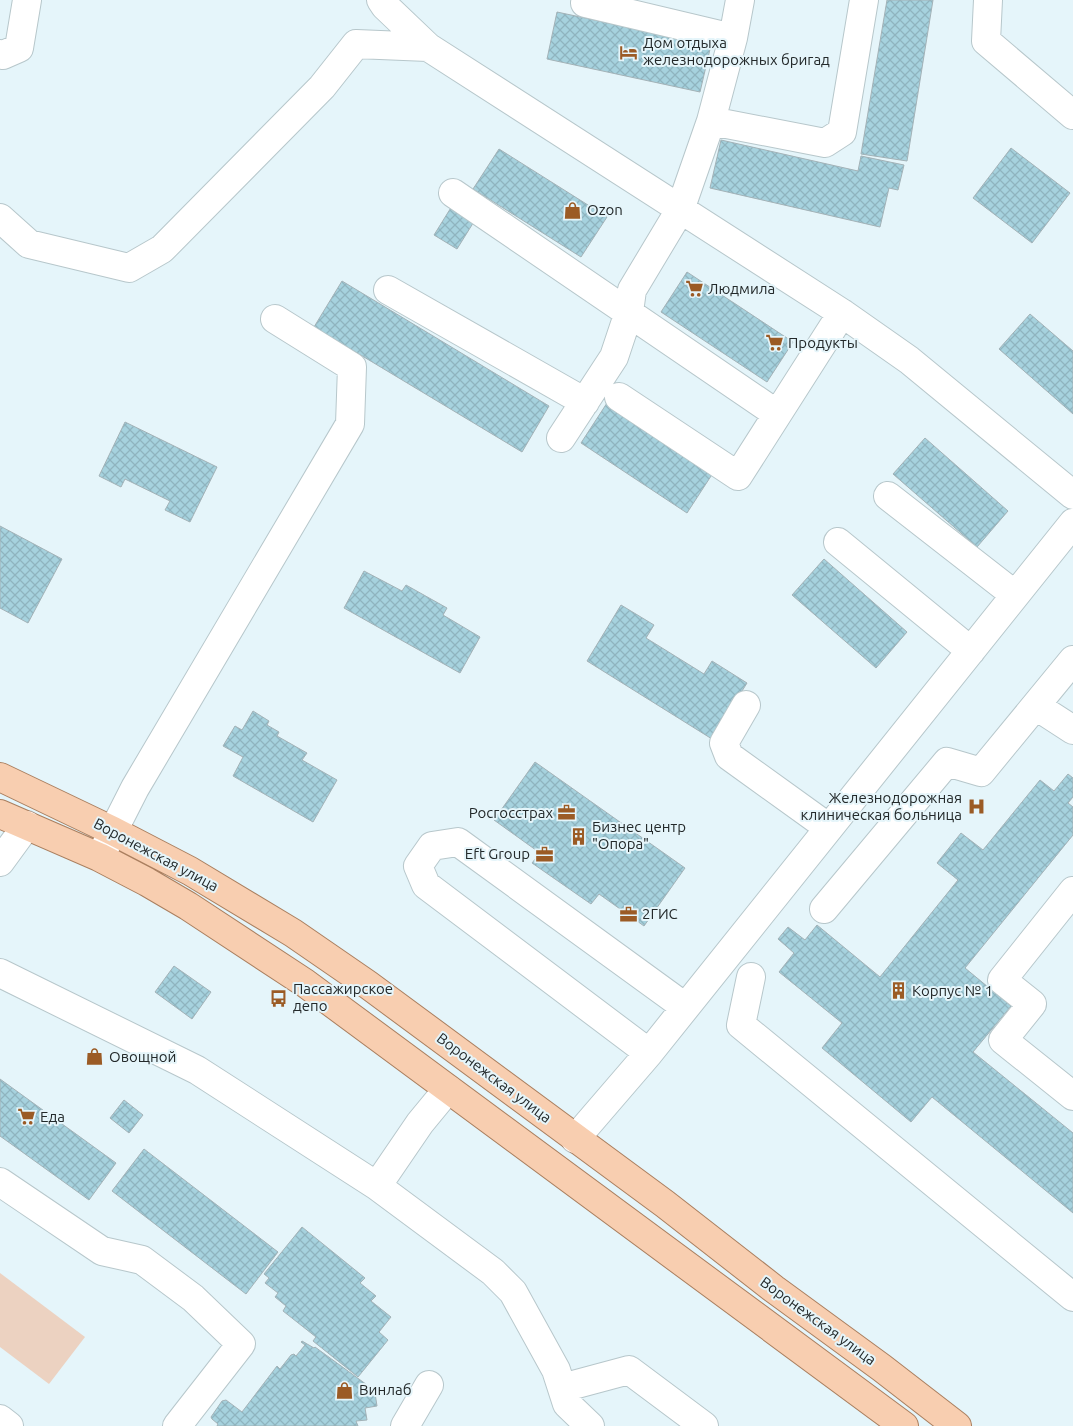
<svg xmlns="http://www.w3.org/2000/svg" width="1073" height="1426" viewBox="0 0 1073 1426" font-family="Ubuntu,sans-serif">
	<style>
		.green { fill: #ecd2c1 }
		.building { fill: url(#building-cross-hatch); stroke: #a3b2b7 }
		.lines { fill: none; stroke-linecap: round; stroke-linejoin: round }
		.minor-casing { stroke: #b7c7cb; stroke-width: 30 }
		.major-casing { stroke: #aa7f5f; stroke-width: 30 }
		.minor { stroke: #fff; stroke-width: 28 }
		.major { stroke: #f8ceb0; stroke-width: 28 }
		.labels { text-anchor: middle; stroke-width: 4; stroke-linejoin: round; paint-order: stroke }
		.poi-label { font-size: 15px; fill: #23292a; stroke: #e5f5fa; text-anchor: start }
		.street-label { font-size: 15px; fill: #23292a; stroke: #e5f5fa }
	</style>
	<defs>
		<pattern id="building-cross-hatch" width="8" height="8" patternUnits="userSpaceOnUse" patternTransform="scale(1.25)"><rect width="8" height="8" fill="#a6d2de"/><path d="M0 0l8 8M0 8l8-8" fill="none" stroke="#8fb4bf"/></pattern>
	</defs>
	<rect width="100%" height="100%" fill="#e5f5fa"/>
	<path class="green" d="M0,1273L85,1337L49,1384L0,1347Z"/>
	<path class="building" d="M887,0H933L907,161L861,154Z
		M557,12L711,45L700,92L547,59Z
		M721,140L858,171L861,156L904,165L898,190L889,188L880,227L710,188Z
		M1011,148L1070,193L1032,243L973,198Z
		M499,149L607,217L581,257L473,189Z
		M452,206L475,220L457,249L434,235Z
		M687,272L793,342L767,382L661,312Z
		M342,281L549,406L522,452L314,327Z
		M1030,314L1073,351V414L999,349Z
		M607,403L713,473L687,513L581,443Z
		M125,422L217,467L190,522L165,510L170,501L125,479L121,487L99,476Z
		M925,438L1008,511L977,547L893,474Z
		M0,526L62,559L28,623L0,608Z
		M824,559L907,632L876,668L792,595Z
		M364,571L402,591L406,585L447,608L443,615L480,637L460,673L344,608Z
		M621,605L654,625L646,638L704,674L712,661L747,683L712,739L587,661Z
		M253,711L269,721L267,725L279,732L277,736L307,753L302,760L337,780L313,822L233,776L243,757L223,746L235,726L242,730Z
		M535,762L685,868L644,926L599,894L591,904L532,863L540,853L494,820Z
		M1068,774L1073,778V797L1068,803L1073,807V835L965,968L1011,1006L973,1052L1073,1133V1213L932,1097L911,1122L822,1048L842,1023L779,972L794,953L778,939L788,927L805,940L817,925L880,977L958,880L937,863L961,833L983,850L1040,780L1054,791Z
		M174,966L211,992L192,1019L155,992Z
		M0,1079L116,1163L89,1200L0,1136Z
		M124,1100L143,1115L129,1133L110,1118Z
		M144,1149L278,1252L246,1294L112,1191Z
		M302,1227L365,1278L360,1283L376,1296L371,1301L391,1317L379,1332L388,1340L358,1377L313,1341L316,1337L283,1311L286,1306L275,1297L278,1293L265,1283L269,1278L264,1274Z
		M302,1341L314,1348L315,1347L374,1390L373,1392L375,1393L377,1406L365,1408L367,1420L356,1421L358,1426H217L218,1424L212,1419L211,1417L222,1401L226,1400L242,1412L277,1366L280,1369L291,1355L294,1354L296,1356L305,1345L301,1342Z"/>
	<g class="lines">
		<defs>
			<path id="minor" d="M381,0L385,6L428,47L842,313L909,360L1073,495
				M988,0L986,41L1073,115
				M585,3L733,38L711,121
				M733,38L740,0
				M0,54L3,55L19,48L27,0
				M453,193L777,414
				M0,218L29,244L129,268L162,249L322,87L356,44L428,47
				M388,290L585,402
				M619,397L738,476L842,313
				M561,438L614,357L629,312L632,290L680,210L711,121L825,143L842,132L864,0
				M888,496L1015,595
				M838,542L971,651
				M746,705L724,743L729,756L829,828
				M1036,706L1073,730
				M102,853L135,788L350,424L352,367L275,319
				M0,862L27,825
				M1073,891L1002,980L1032,1004L1003,1040L1073,1096
				M824,909L947,762L981,772L1073,660
				M0,973L197,1070L377,1186L420,1123L448,1089
				M751,977L741,1025L1073,1297
				M649,1053L426,885L418,866L432,846L458,842L685,1007
				M575,1139L649,1053L1073,523
				M0,1182L102,1251L142,1260L193,1298L241,1344L177,1426
				M377,1186L493,1272L513,1292L556,1370L567,1404L590,1426
				M562,1388L629,1370L704,1426
				M0,1419L9,1426
				M405,1426L429,1385"/>
			<path id="major" d="M0,777L113,831L190,871L293,933L367,984L665,1204L774,1289L882,1368L957,1426
				M0,814L99,857L147,882L188,906L305,983L904,1426"/>
		</defs>
		<use href="#minor" class="minor-casing"/>
		<use href="#major" class="major-casing"/>
		<use href="#minor" class="minor"/>
		<use href="#major" class="major"/>
	</g>
	<defs>
		<symbol id="hotel-bare" viewBox="-9 -9 18 18"><path d="M-6-4.5h1.5V1H6V5H4.5V3h-9V5H-6ZM-4 0a1.8 1.8 0 1 1 3.6 0ZM.5 0V-2.5h3Q6-2.5 6 0Z" fill="#9b5b25" stroke="#e5f5fa" stroke-width="2.5" paint-order="stroke"/></symbol>
		<symbol id="shop-bare" viewBox="-9 -9 18 18"><path d="M-5-2.5h2.3a2.7 3.5 0 0 1 5.4 0H5L5.5 6h-11ZM-1.5-2.5h3a1.5 2.3 0 0 0-3 0Z" fill="#9b5b25" stroke="#e5f5fa" stroke-width="2.5" paint-order="stroke"/></symbol>
		<symbol id="supermarket-bare" viewBox="-9 -9 18 18"><path d="M-6-5.5h2.5l.6 2H6L4.5 2H-2.5L-4.4-4H-6ZM-1.5 3.2a1.3 1.3 0 1 0 .1 0ZM3 3.2a1.3 1.3 0 1 0 .1 0Z" fill="#9b5b25" stroke="#e5f5fa" stroke-width="2.5" paint-order="stroke"/></symbol>
		<symbol id="hospital-bare" viewBox="-9 -9 18 18"><path d="M-5-5h3v3.5h4V-5h3V5h-3V1.5h-4V5h-3Z" fill="#9b5b25" stroke="#e5f5fa" stroke-width="2.5" paint-order="stroke"/></symbol>
		<symbol id="office-bare" viewBox="-9 -9 18 18"><path d="M-6-3h4V-5.5h4V-3h4V5H-6ZM-1-4.5V-3h2v-1.5ZM-6 0V1H6V0Z" fill="#9b5b25" stroke="#e5f5fa" stroke-width="2.5" paint-order="stroke"/></symbol>
		<symbol id="building-bare" viewBox="-9 -9 18 18"><path d="M-4-6H4V6H1V3H-1V6H-4ZM-2.5-4.3h1.7v1.8h-1.7ZM.8-4.3h1.7v1.8H.8ZM-2.5-1h1.7V.8h-1.7ZM.8-1h1.7V.8H.8Z" fill="#9b5b25" stroke="#e5f5fa" stroke-width="2.5" paint-order="stroke"/></symbol>
		<symbol id="bus-bare" viewBox="-9 -9 18 18"><path d="M-5-6H5V4H4V6H2V4H-2V6H-4V4H-5ZM-3.5-4V0h7V-4ZM-3.5 1.2v1.5H-2V1.2ZM2 1.2v1.5H3.5V1.2Z" fill="#9b5b25" stroke="#e5f5fa" stroke-width="2.5" paint-order="stroke"/></symbol>
	</defs>
	<g fill-rule="evenodd">
		<use href="#hotel-bare" x="616" y="40" width="25" height="25"/>
		<use href="#shop-bare" x="560" y="198" width="25" height="25"/>
		<use href="#supermarket-bare" x="682" y="276" width="25" height="25"/>
		<use href="#supermarket-bare" x="762" y="330" width="25" height="25"/>
		<use href="#hospital-bare" x="964" y="794" width="25" height="25"/>
		<use href="#office-bare" x="554" y="800" width="25" height="25"/>
		<use href="#building-bare" x="566" y="824" width="25" height="25"/>
		<use href="#office-bare" x="532" y="842" width="25" height="25"/>
		<use href="#office-bare" x="616" y="902" width="25" height="25"/>
		<use href="#building-bare" x="886" y="978" width="25" height="25"/>
		<use href="#bus-bare" x="266" y="986" width="25" height="25"/>
		<use href="#shop-bare" x="82" y="1044" width="25" height="25"/>
		<use href="#supermarket-bare" x="14" y="1104" width="25" height="25"/>
		<use href="#shop-bare" x="332" y="1378" width="25" height="25"/>
	</g>
	<g class="labels">
		<g class="poi-label">
			<text x="643" y="48">Дом отдыха<tspan x="643" dy="17">железнодорожных бригад</tspan></text>
			<text x="587" y="215">Ozon</text>
			<text x="708" y="294">Людмила</text>
			<text x="788" y="348">Продукты</text>
			<text x="962" y="803" text-anchor="end">Железнодорожная<tspan x="962" dy="17">клиническая больница</tspan></text>
			<text x="553" y="818" text-anchor="end">Росгосстрах</text>
			<text x="592" y="832">Бизнес центр<tspan x="592" dy="17">"Опора"</tspan></text>
			<text x="530" y="859" text-anchor="end">Eft Group</text>
			<text x="642" y="919">2ГИС</text>
			<text x="293" y="994">Пассажирское<tspan x="293" dy="17">депо</tspan></text>
			<text x="912" y="996">Корпус № 1</text>
			<text x="109" y="1062">Овощной</text>
			<text x="40" y="1122">Еда</text>
			<text x="359" y="1395">Винлаб</text>
		</g>
		<g class="street-label">
			<text transform="translate(156 855) rotate(28)" y="5">Воронежская улица</text>
			<text transform="translate(494 1078) rotate(37)" y="5">Воронежская улица</text>
			<text transform="translate(818 1321) rotate(36)" y="5">Воронежская улица</text>
		</g>
	</g>
</svg>
